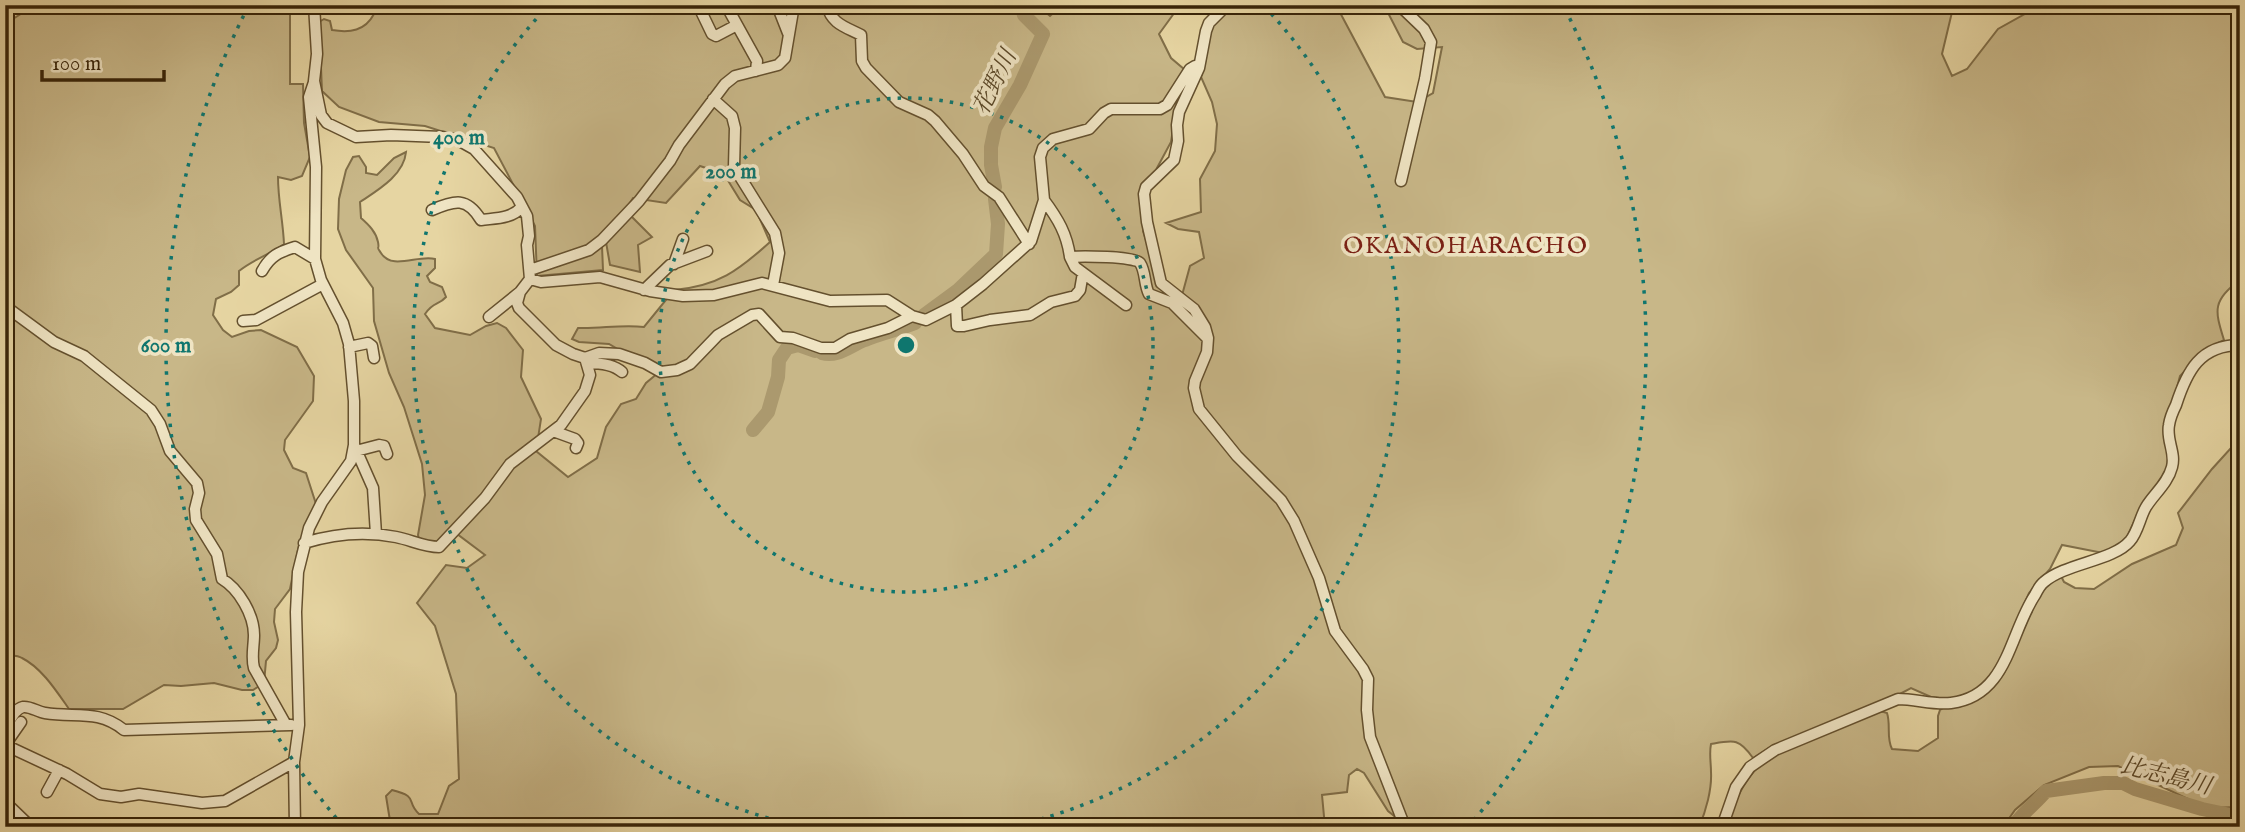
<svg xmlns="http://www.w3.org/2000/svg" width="2245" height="832" viewBox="0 0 2245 832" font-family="'IM FELL English','Noto Serif JP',serif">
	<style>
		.green { fill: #c8b788; stroke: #806e48; stroke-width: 2 }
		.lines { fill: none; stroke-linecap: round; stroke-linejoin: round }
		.river { stroke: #ab996e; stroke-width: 14 }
		.minor-casing { stroke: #64502e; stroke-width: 13 }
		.minor { stroke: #efe4c3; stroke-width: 10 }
		.ring { fill: none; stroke: #0f766e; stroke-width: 3.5; stroke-dasharray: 3.5 7 }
		.labels { text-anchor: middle; stroke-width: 7; stroke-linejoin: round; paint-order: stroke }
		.water-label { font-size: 23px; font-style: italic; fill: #5a4727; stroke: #efe4c3 }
		.quarter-label { font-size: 24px; letter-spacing: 2px; fill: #7a1f14; stroke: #efe4c3 }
		.centre { fill: #0f766e; stroke: #efe4c3; stroke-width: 3.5 }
		.ring-label { font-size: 21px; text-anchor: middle; font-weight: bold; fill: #0f766e; stroke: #efe4c3; stroke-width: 7; stroke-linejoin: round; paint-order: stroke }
	</style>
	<rect width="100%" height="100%" fill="#e6d5a2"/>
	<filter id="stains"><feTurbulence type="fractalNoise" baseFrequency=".00286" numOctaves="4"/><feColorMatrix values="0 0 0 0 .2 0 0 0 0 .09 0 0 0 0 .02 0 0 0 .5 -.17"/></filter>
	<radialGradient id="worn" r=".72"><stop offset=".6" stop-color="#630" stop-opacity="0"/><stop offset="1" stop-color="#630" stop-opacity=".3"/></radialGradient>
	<path class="green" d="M35,5H290V84H303L304,123L310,157L302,176L291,180L278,177C278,200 283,221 284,244C269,255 254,259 239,271V285L231,292L216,299L213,315L223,330L232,337L249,331L261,330L297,347L314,376L313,401L285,440L284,450L293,468L306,473L316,504L299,545L290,589L275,609L274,622L278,640L276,648L266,661L264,683L253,690H242L214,683L181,686L164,685L123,709H69C57,692 42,668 22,658C17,655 11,656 5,655V24Z
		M368,5H1037L1050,16L1062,5H1180L1159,34L1171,58L1191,75L1176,111L1171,142L1157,168L1147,195V220L1143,231L1156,270L1181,299L1190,266L1204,258L1199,232L1178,229L1166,223L1201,212L1200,179L1215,151L1217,124L1212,102L1201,77L1206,59V28L1235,5H1336L1385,97L1417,102L1433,93L1442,47L1417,49L1403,42L1384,5H1956L1952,12L1942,54L1952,76L1967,69L1998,29L2041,5H2240V279C2213,302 2214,308 2224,340L2205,350L2180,376L2174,399L2167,470L2139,511L2127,537L2119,545L2103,553L2062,545L2050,569L2029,593L1996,670L1976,691L1959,698L1948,699L1931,697L1911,688L1894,697L1772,746L1753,758C1739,738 1734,740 1711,744C1709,754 1711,762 1711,772C1712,789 1706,811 1699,827H1408L1388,811L1364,773L1357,769L1349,775L1347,792L1322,795L1325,827H391L386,796L392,790C420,797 405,801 419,814H438L449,786L459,779L456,694L435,626L417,603L446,565L467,568L485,555L457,534L435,543L419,540L418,535L425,495L422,464L404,407L389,373L374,321L373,288L346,250L338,229L339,199L346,170L353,157L359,156L366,167V173L377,175L394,158L406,152C404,175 378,190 360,202L361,218C369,225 376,232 378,242C380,252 375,244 381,253C392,271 419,254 435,259V268L427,276L430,282L442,287L446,297C438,306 434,301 425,314L435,328L470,335L486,326L497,323L506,328L523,350L521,377L541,419L536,451L568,477L597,458L606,427L621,404L636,399L646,383L658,373L609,344L579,342L572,339L578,328C600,329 622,324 644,327L674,290C718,286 738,271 770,242L756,210L740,200L724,174L700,166L666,203L633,198L602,246L603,270L537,276L535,226L494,148L425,126L379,122L339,107L322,91L319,22L324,19L330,21L332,30C350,33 365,31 374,14Z
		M630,215L652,237L638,245L640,272L610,265L606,242Z
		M2240,438V807L2207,808L2118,766L2089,767L2044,785L2015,810L2003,827H1727C1733,805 1741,785 1756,769C1779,744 1847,724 1880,711L1887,713C1891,725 1886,737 1892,749L1918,751L1938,738V716L1940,710L1945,707H1959L1982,697L1994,686L2004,673L2036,601L2046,585L2061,576L2064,582L2075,588L2094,589L2132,564L2176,545L2183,528L2178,513L2212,469Z"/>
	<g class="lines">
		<path class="river" d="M995,187L991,165V147L995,128L1020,85L1043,34L1024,15L1021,5
			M923,316L957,291L996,254L998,224L995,199
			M822,353C837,358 851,345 865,340C881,333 898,330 915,323
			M753,430L768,412L778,377L779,360L787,348L798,345L815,351
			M2013,827C2019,816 2036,803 2046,791L2104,783H2123L2135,789L2202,809L2240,817"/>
		<defs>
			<path id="minor" d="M314,5L317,54L314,81L321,115L327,123L356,137L391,135L442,137L458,140L474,149L517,197L527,216L529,236L527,245L530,279L520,292L517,303L519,308L556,345L573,354L585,358L599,353L619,354L645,363L661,372L677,370L690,364L718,335L752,315L759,314L780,337L793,338L821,348H835L850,339L888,328L912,316L926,320L956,305L983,284L1031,241L1044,200L1040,157L1043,148L1053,139L1089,129L1104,113L1111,109H1160L1167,105L1190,69L1195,66L1199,68
				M698,5L712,34L716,36L737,25
				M726,5L757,61L756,71
				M777,5L788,33
				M827,5C831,24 846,27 861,35L862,61L866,68L899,102L928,115L935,121L963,154L984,186L999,197L1029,244
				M1227,5L1209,23L1206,31L1199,68L1179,112L1177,125L1178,141L1174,160L1146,187L1144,194L1147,222L1161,283L1194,309L1205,327L1208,338L1207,352L1195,381L1194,388L1199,409L1237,456L1281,500L1294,521L1319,578L1335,631L1363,669L1368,679L1367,710L1370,737L1405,827
				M1399,5L1424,29L1431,42L1425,79L1401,181
				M713,99L732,116L735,128L734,167L775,233L779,253L773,285
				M1044,200C1058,219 1067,234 1070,257C1080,256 1135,256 1140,263C1146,272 1144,285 1149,294L1172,303L1207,338
				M432,210C455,200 467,197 481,220C496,218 511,219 522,207
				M1070,257L1075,267L1126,305
				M674,264L683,239
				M530,270L589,250L602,240L639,201L670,161L679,145L725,84L735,76L778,65L785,58L794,5
				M262,271C270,256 279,252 295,247L315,259
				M530,279L541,282L600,277L650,291L683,296L714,295L762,283L830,301L887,300L912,316
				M644,290L670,265L707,251
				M956,305L957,326H964L990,320L1030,315L1051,302L1075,296L1080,290L1083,273
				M5,306L54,342L84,356L151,410L160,424L170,451L197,483L199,493L195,509L196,520L217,554L222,579C239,589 254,615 254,635C254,646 251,657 254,668L286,725
				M489,317L520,292
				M243,321L256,320L323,284
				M349,347L368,343L372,346L374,358
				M588,363C599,363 613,364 622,372
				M553,431L575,439L578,443L576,448
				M354,445L373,488L376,534
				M356,451L379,445L384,446L387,454
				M304,543C333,534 366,531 396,537C411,540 424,547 439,547L485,498L510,464L561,425L585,391L590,375L585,358
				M21,722L5,745L67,774L100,794L121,797L139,794L202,803L225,801L294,762
				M5,728C10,721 14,709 23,707C31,706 37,712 45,713C75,718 98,709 124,730L291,725
				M47,792L59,770
				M5,802L31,827
				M295,827L294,762L299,725L296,612L298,572L309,528L322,502L351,461L354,445V401L349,344L343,323L321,280L315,259L316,167L309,97L314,82
				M1722,827L1736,787L1750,767L1775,750L1898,699C1916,699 1933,705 1951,703C2008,696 2009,634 2035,595C2037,591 2040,585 2044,582C2066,563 2113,561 2130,541C2138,532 2140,517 2146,507C2154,494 2168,483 2172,467C2176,453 2166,440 2169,425C2170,418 2173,411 2176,405C2187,371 2200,345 2240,345"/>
		</defs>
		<use href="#minor" class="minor-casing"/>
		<use href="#minor" class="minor"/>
	</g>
	<g class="ring">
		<circle cx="906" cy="345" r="247"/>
		<path d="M799 826A493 493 0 0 1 548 6M1264 6A493 493 0 0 1 1013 826"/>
		<path d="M343 826A740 740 0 0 1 247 9M1565 9A740 740 0 0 1 1469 826"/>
	</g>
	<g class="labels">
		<g class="water-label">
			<text transform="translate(994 82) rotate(-64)" y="8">花野川</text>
			<text transform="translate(2166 775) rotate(14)" y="8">比志島川</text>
		</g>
		<g class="quarter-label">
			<text x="1466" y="253">OKANOHARACHO</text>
		</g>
	</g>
	<circle cx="906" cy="345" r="10" class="centre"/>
	<g class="ring-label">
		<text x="459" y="144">400 m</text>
		<text x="731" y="178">200 m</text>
		<text x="166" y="352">600 m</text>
	</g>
	<rect width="2245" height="832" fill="none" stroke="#e6d5a2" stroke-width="28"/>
	<rect x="7" y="7" width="2231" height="818" fill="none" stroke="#382408" stroke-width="3.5"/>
	<rect x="14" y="14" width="2217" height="804" fill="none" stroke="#382408" stroke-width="2"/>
	<path d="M42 70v10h122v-10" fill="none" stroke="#382408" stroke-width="3.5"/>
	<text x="52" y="70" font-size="21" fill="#382408" stroke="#efe4c3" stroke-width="5" paint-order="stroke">100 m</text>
	<rect width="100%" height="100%" filter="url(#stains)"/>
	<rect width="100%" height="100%" fill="url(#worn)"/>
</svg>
